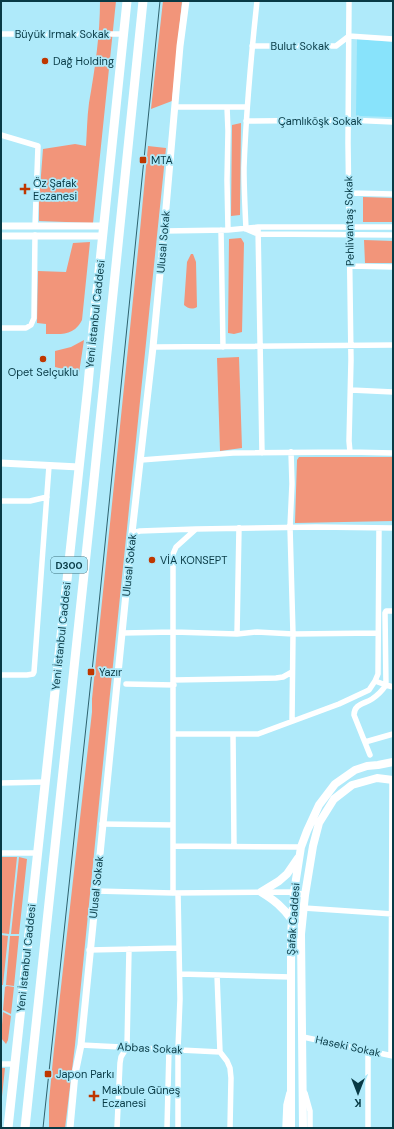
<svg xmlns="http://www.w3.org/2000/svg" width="394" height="1129" viewBox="0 0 394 1129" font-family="'DM Sans',sans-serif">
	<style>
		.built { fill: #88e3fb }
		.green { fill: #f2957a }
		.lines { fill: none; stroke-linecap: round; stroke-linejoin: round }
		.minor { stroke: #fff; stroke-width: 5.5 }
		.tertiary { stroke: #fff; stroke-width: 7 }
		.secondary { stroke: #fff; stroke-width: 8 }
		.trunk { stroke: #fff; stroke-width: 9 }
		.tram { stroke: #2e626e; stroke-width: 1 }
		.poi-dot { fill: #bf3700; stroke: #afeafa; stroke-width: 1.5 }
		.labels { text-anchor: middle; stroke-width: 3.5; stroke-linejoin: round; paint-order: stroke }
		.shield { fill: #afeafa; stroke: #3a6f7b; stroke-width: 1 }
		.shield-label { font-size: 10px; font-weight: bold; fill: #083a45 }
		.street-label { font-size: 11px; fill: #083a45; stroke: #afeafa }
		.poi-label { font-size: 11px; fill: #083a45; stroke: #afeafa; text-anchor: start }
	</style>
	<rect width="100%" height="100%" fill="#afeafa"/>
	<path class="built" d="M357,39L393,42V117L356,116Z"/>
	<path class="green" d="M100,1H116L93,223L39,221V201L43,149L75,144L86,146C87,132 87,117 89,103C95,69 100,35 100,1Z
		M163,1H182L172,101L151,109Z
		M241,123L240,215L231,216L232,125Z
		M148,146L166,148L106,733L75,1045L65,1128H49V1101L54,1049L92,712V699L139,241Z
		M363,197L393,198V222H363Z
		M241,238L244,243L242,332L234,334L228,333L229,239Z
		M364,240L393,241V263H365Z
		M90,242L82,320C74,336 61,334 46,334V324L37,323L38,271L66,272L73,243Z
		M191,254H193L196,262L197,307C192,310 187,308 184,305L187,262Z
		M84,340L79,373L55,367V351L71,347Z
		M239,357L242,448L220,451L217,358Z
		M299,457H393V521L295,523L297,460Z
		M1,857H17L9,934L1,933Z
		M19,857L27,859L19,934H11Z
		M1,935L8,936L3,985H1Z
		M10,936H19L14,986L6,985Z
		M7,986L14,987L11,1014L3,1010L5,987Z
		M3,1012L11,1016L8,1040L6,1044L1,1038Z
		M1,1068H5L1,1106Z"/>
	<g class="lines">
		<path class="minor" d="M1,34H123
			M252,46H336L349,36L393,39
			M175,107H247
			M227,107L228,131L227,180L228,230
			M246,121L348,120L393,122
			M1,135L38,146L35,226
			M349,193L393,194
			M258,227L262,453
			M246,229C245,209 244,188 244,168C246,112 251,57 257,1
			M246,229L258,234L393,235
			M221,230L223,347
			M164,231L228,230L258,227H393
			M350,266L393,267
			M1,328H26L31,325L34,318L35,235
			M153,347L393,345
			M351,390L393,392
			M291,452L292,484L290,527L293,634L292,721
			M350,452L393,453
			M141,460L233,453L350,452L349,441L351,360L348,143L349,1
			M1,501H30L47,497
			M132,533L140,531L196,529
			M393,611H386L385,613L386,685L393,687
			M123,633L174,632L237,634L257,632L293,634L378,633
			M237,634L239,528
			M1,675H27L33,674L34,672L49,466
			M174,680L276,678L283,677L292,672
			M126,684L174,685
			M174,734H258L339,704L369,690L375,681L378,674L379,528
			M233,734L234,846
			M365,742L393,734
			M370,755L354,715C354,704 364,704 372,699C378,695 382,691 386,685L375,681
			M1,783L46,782
			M102,824L173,825
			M174,846L301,847
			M1,853H37
			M96,891L173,893L294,892L305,895
			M173,893V554L176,547L196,529L316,527L393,528
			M304,908L393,914
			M89,950L179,948
			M180,974L291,977
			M217,975L220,1052L227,1061L230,1068L231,1078L230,1128
			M303,1037L393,1056
			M81,1045L220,1052
			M391,1055L392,780
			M1,1064H14
			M305,1093L310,1111V1128
			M117,1128L120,1063L121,1057L127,1047L129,949
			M167,1128L169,1049
			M178,1128V1049L180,999L178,893
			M285,1128L286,1105L289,1093
			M368,1128V1051"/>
		<path class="tertiary" d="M1,226H104
			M1,236H103
			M1,463L79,467
			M70,1128L75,1074L81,1045L132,533L153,347L164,231L180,46L186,1"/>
		<path class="secondary" d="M292,920C283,907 274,900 261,892L279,881L287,874L298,858
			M291,1128V935L294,892L301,847L307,831L319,805L335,784L355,770L367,766L378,765L393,762
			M303,1128L301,934L305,895L313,846L319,823L334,799L352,785L377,778L393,780"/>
		<path class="trunk" d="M8,1128L88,385L93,329L127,1
			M25,1128L92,499L143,1"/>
		<path class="tram" d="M43,1128L95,643L160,1"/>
	</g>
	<g class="poi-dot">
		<circle cx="45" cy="61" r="4"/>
		<rect x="139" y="156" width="8" height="8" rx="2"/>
		<path d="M23 183h4v4h4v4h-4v4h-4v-4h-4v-4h4z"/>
		<circle cx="43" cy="359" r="4"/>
		<circle cx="152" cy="560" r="4"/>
		<rect x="87" y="668" width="8" height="8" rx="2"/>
		<rect x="44" y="1070" width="8" height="8" rx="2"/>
		<path d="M92 1090h4v4h4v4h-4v4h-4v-4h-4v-4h4z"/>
	</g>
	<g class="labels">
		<rect class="shield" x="51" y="557" width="36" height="16" rx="3"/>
		<g class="shield-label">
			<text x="69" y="569">D300</text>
		</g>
		<g class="street-label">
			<text x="62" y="38">Büyük Irmak Sokak</text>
			<text x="300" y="50">Bulut Sokak</text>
			<text x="320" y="125">Çamlıköşk Sokak</text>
			<text transform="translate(349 221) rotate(-91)" y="4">Pehlivantaş Sokak</text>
			<text transform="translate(163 242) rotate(-85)" y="4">Ulusal Sokak</text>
			<text transform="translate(95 314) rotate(-84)" y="4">Yeni İstanbul Caddesi</text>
			<text transform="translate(129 565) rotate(-84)" y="4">Ulusal Sokak</text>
			<text transform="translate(61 636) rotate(-84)" y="4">Yeni İstanbul Caddesi</text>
			<text transform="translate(96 887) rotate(-84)" y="4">Ulusal Sokak</text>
			<text transform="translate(293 919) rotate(-86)" y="4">Şafak Caddesi</text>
			<text transform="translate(26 958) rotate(-84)" y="4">Yeni İstanbul Caddesi</text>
			<text transform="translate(348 1046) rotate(12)" y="4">Haseki Sokak</text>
			<text transform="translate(150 1048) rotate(3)" y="4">Abbas Sokak</text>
		</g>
		<g class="poi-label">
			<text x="53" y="65">Dağ Holding</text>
			<text x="151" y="164">MTA</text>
			<text x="33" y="187">Öz Şafak<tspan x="33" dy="13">Eczanesi</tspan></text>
			<text x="43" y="376" text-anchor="middle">Opet Selçuklu</text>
			<text x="160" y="564">VİA KONSEPT</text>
			<text x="99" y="676">Yazır</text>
			<text x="56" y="1078">Japon Parkı</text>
			<text x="102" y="1094">Makbule Güneş<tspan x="102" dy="13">Eczanesi</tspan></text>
		</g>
	</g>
	<rect width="394" height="1129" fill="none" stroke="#083a45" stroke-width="4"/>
	<g transform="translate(358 1093) rotate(180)" stroke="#afeafa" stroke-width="3" paint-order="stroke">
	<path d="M0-3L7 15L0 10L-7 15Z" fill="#083a45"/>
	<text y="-6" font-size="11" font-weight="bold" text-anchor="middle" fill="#083a45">K</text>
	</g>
</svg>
